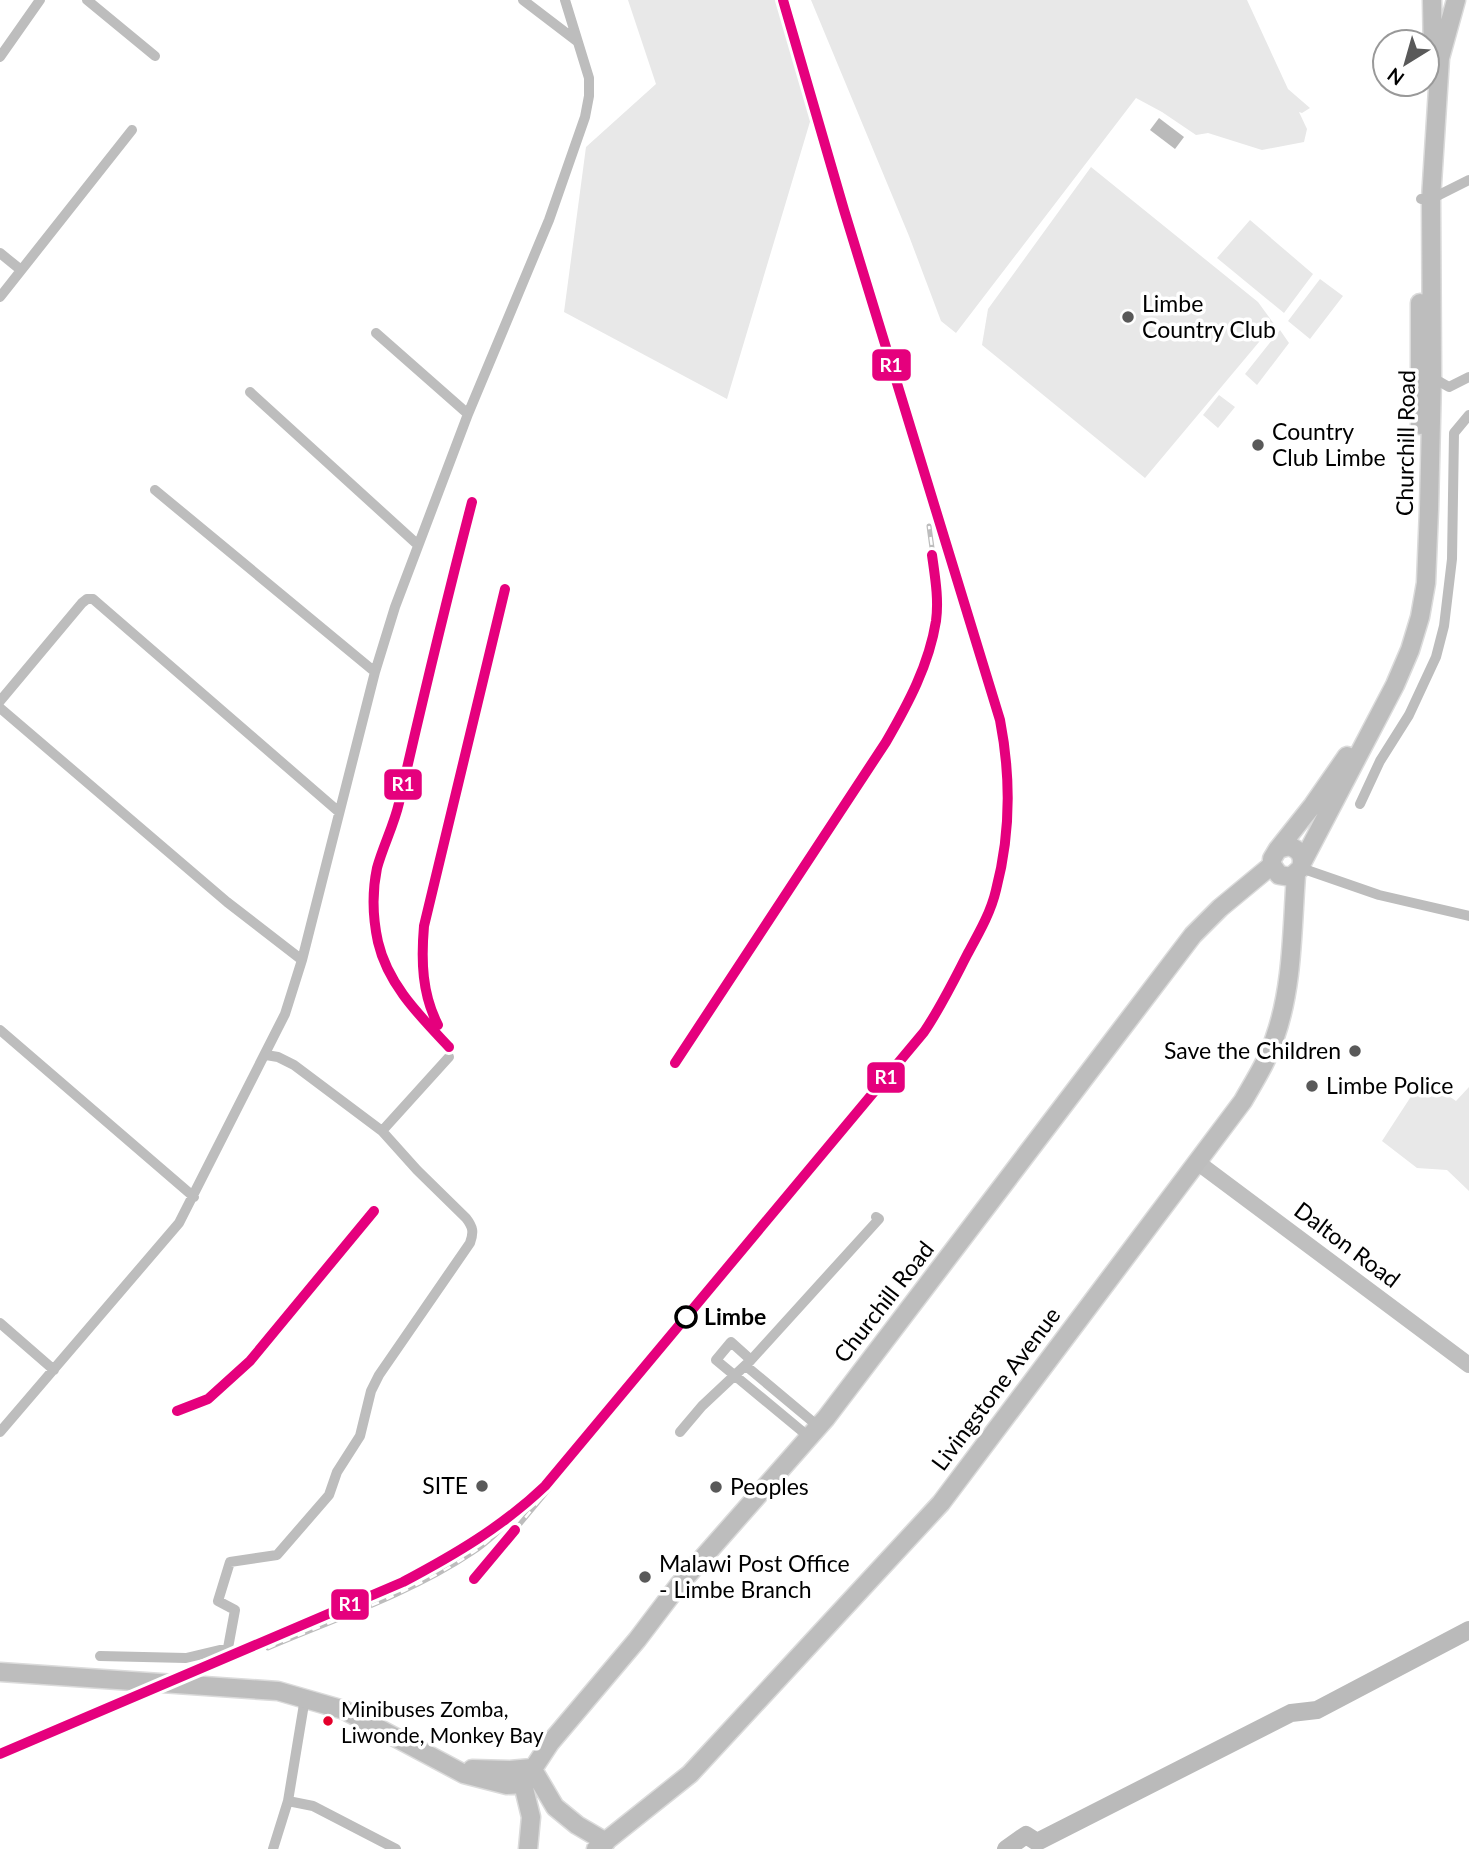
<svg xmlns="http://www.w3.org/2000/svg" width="1469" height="1849" viewBox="0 0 1469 1849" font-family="Lato,sans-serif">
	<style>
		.green { fill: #e8e8e8 }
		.water { fill: #bababa }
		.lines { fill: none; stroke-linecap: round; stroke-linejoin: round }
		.river { stroke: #bababa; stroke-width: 18 }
		.trunk-casing { stroke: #dbdbdb; stroke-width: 21 }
		.minor { stroke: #bdbdbd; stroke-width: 10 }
		.secondary { stroke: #bfbfbf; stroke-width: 16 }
		.trunk { stroke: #bdbdbd; stroke-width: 18 }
		.rail-casing { stroke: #bdbdbd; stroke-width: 5 }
		.rail { stroke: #fff; stroke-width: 2.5; stroke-dasharray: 8; stroke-linecap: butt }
		.rail-1-casing { stroke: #fff; stroke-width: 16 }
		.rail-1 { stroke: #e5007d; stroke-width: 10 }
		.poi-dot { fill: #595959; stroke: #fff; stroke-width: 2.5 }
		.stop-dot { fill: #fff; stroke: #000; stroke-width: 3.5 }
		.bus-dot { fill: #e4002b; stroke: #fff; stroke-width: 2.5 }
		.labels { text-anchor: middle; stroke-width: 7; stroke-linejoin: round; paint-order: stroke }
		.bus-label { font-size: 21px; fill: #000; stroke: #fff; text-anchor: start }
		.poi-label { font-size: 23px; fill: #000; stroke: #fff; text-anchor: start }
		.street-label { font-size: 23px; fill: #000; stroke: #fff }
		.stop-label { font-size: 23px; font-weight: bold; fill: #000; stroke: #fff; text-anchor: start }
		.line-badge { stroke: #fff; stroke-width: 2.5 }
		.badge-label { font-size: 19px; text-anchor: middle; font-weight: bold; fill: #fff }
	</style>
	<rect width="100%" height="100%" fill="#fff"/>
	<path class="green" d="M628,0H778L812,115L727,399L564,312L586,147L656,84Z
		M811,0H1247L1288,89L1310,108L1302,113L1299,112L1307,129L1304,142L1262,150L1208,133L1196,135L1162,112L1136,98L956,333L941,321L909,236Z
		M1091,167L1258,302L1274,324L1145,478L982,345L988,309Z
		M1250,220L1313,274L1284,313L1217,258Z
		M1320,279L1343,296L1310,339L1288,321Z
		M1280,330L1289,343L1257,385L1245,374Z
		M1219,395L1235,407L1218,428L1203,415Z
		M1423,1078L1456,1101L1469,1087V1191L1447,1170L1417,1168L1382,1141Z"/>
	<path class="water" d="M1159,118L1184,137L1175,149L1150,130Z"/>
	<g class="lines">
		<path class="river" d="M1006,1849L1026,1835L1037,1842L1291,1713L1317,1710L1469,1630"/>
		<defs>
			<path id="trunk" d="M1432,0L1433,58
				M1420,425V303
				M1278,849L1313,805L1347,756
				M1303,861L1395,685L1410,650L1420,617L1426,583L1429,509L1432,377L1431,199L1440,58L1456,0
				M0,1672L278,1691L344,1710L464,1774L507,1785L523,1784
				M532,1768L555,1807L577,1825L606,1842
				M472,1769L510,1770L532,1768
				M528,1849L531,1817L523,1784L550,1743L637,1640L678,1586L826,1418L1193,935L1220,908L1272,865V859L1278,849L1289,846C1300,850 1304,856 1301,868L1291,877L1279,875L1272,865
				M596,1849L690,1774L941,1503L1243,1101C1255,1080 1268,1060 1275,1037C1293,986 1292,928 1296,875"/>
		</defs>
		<use href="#trunk" class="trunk-casing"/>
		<path class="minor" d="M87,0L155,56
			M523,0L578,42
			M0,57L40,0
			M1421,199H1431L1469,180
			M0,253L21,270
			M0,297L132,130
			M376,333L468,414
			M1428,375L1449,387L1469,377
			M250,392L418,545
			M155,490L375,672
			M0,701L82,603L87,599H93L339,812
			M0,708L227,902L302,960
			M1360,804L1380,761L1409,715L1436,657L1444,626L1452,559L1454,433L1469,415
			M1301,868L1379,895L1469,916
			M0,1030L194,1197
			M382,1131L449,1057
			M0,1323L54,1370
			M751,1360L731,1342L716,1360L809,1437
			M746,1366L819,1427
			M0,1432L179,1223L285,1014L302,960L375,672L395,607L468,414L549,220L585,117L589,96V78L565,0
			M680,1432L702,1406L751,1360L879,1219L876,1217
			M100,1656L186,1658L228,1648L235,1610L218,1601L230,1562L277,1555L329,1495L337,1472L360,1436L371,1391L379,1375L470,1243C474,1232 473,1227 466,1218L417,1170L382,1131L294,1065L278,1057L266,1055
			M288,1801L313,1806L396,1849
			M273,1849L288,1801L305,1698"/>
		<path class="secondary" d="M1197,1162L1469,1365"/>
		<use href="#trunk" class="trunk"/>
		<defs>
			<path id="rail" d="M783,0L844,210L1000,720C1011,777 1014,840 995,895C986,920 973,944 961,967C949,989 939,1012 924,1032C904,1059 881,1085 859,1111
				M441,1031C424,997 420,964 424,926L505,589
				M449,1047C420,1016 388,985 378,942C373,919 372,892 377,868C383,846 394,825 399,803C422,702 446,602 472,502
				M675,1063L886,742C911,699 937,652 937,601C937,576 932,550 929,526
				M177,1411L208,1399L250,1361L374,1211
				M474,1579L580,1452
				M268,1648C334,1620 413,1593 472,1553C492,1540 507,1523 524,1506"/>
		</defs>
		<use href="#rail" class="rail-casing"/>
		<use href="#rail" class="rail"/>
		<defs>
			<path id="rail-1" d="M438,1025C422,994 421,961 424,926L505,589
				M449,1047C420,1016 388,985 378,942C373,919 372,892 377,868C383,846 394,825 399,803C422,702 446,602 472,502
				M675,1063L886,742C908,704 929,665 936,621C939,599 935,577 932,555
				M177,1411L208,1399L250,1361L374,1211
				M474,1579L515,1530
				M0,1754L403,1582C454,1555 502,1527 545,1486L924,1032C941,1007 954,980 968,953C979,933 991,912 996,890C1011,833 1011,777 1000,720L844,210L783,0"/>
		</defs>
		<use href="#rail-1" class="rail-1-casing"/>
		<use href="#rail-1" class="rail-1"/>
	</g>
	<g class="poi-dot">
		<circle cx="1128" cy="317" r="7"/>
		<circle cx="1258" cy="445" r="7"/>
		<circle cx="1355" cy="1051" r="7"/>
		<circle cx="1312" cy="1086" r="7"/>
		<circle cx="482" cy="1486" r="7"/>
		<circle cx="716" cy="1487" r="7"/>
		<circle cx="645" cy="1577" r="7"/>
	</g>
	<circle class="stop-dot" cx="686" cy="1317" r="10"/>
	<circle class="bus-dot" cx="328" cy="1721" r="6"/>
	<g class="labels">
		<g class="bus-label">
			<text x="341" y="1717">Minibuses Zomba,<tspan x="341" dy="26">Liwonde, Monkey Bay</tspan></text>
		</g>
		<g class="poi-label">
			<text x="1142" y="312">Limbe<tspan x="1142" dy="26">Country Club</tspan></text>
			<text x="1272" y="440">Country<tspan x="1272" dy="26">Club Limbe</tspan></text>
			<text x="1341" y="1059" text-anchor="end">Save the Children</text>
			<text x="1326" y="1094">Limbe Police</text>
			<text x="468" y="1494" text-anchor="end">SITE</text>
			<text x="730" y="1495">Peoples</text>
			<text x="659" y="1572">Malawi Post Office<tspan x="659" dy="26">- Limbe Branch</tspan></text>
		</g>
		<g class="street-label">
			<text transform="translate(1406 443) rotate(-89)" y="8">Churchill Road</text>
			<text transform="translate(1347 1245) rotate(37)" y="8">Dalton Road</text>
			<text transform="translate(884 1302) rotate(-52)" y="8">Churchill Road</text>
			<text transform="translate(996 1389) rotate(-53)" y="8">Livingstone Avenue</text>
		</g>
		<g class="stop-label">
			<text x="704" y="1325">Limbe</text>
		</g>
	</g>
	<g class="line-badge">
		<rect x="871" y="348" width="41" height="34" rx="7" fill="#e5007d"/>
		<rect x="383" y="768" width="40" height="33" rx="7" fill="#e5007d"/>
		<rect x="866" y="1061" width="40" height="33" rx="7" fill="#e5007d"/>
		<rect x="330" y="1588" width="40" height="33" rx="7" fill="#e5007d"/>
	</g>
	<g class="badge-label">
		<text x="891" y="372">R1</text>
		<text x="403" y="791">R1</text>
		<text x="886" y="1084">R1</text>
		<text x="350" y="1611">R1</text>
	</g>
	<g transform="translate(1406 63) rotate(217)"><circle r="33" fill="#ffffff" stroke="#999999" stroke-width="2"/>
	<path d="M0-5L12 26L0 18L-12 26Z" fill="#595959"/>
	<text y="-10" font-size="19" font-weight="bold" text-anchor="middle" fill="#000000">N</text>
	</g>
</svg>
